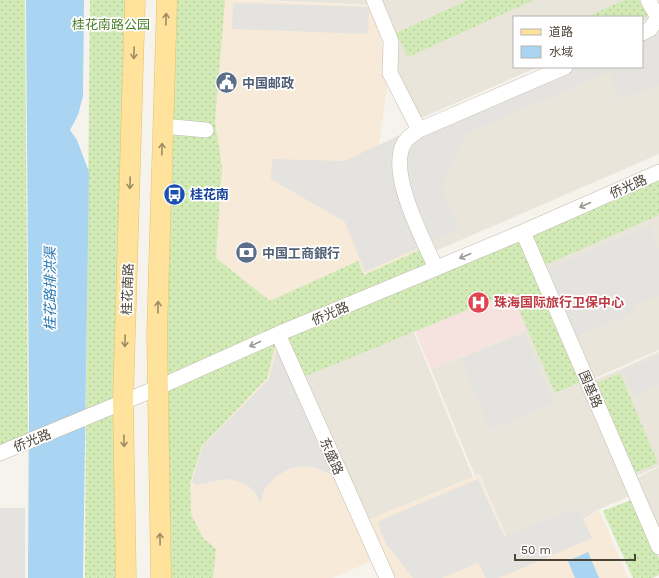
<svg xmlns="http://www.w3.org/2000/svg" width="659" height="578" viewBox="0 0 659 578" font-family="'Work Sans','Noto Sans SC',sans-serif">
	<style>
		.residential { fill: #eae5da }
		.commercial { fill: #f7ead8 }
		.medical { fill: #f6e3e0 }
		.grass { fill: url(#grass-dots) }
		.parking { fill: #e5e3e0 }
		.water { fill: #a9d4f2 }
		.lines { fill: none; stroke-linecap: round; stroke-linejoin: round }
		.minor-casing { stroke: #c2bbae; stroke-width: 16 }
		.major-casing { stroke: #e6c16a; stroke-width: 21 }
		.minor { stroke: #fff; stroke-width: 15 }
		.major { stroke: #ffe39c; stroke-width: 20 }
		.oneway { stroke: #9c8c66 }
		.oneway2 { stroke: #9c9892 }
		.labels { text-anchor: middle; stroke-width: 3.5; stroke-linejoin: round; paint-order: stroke }
		.park-label { font-size: 13px; fill: #4a7f2a; stroke: #fff }
		.service-label { font-size: 13px; font-weight: bold; fill: #4e5e75; stroke: #fff; text-anchor: start }
		.street-label { font-size: 13px; fill: #4b4439; stroke: #fff }
		.transit-label { font-size: 13px; font-weight: bold; fill: #164399; stroke: #fff; text-anchor: start }
		.health-label { font-size: 13px; font-weight: bold; fill: #be3a42; stroke: #fff; text-anchor: start }
		.water-label { font-size: 14px; font-style: italic; fill: #2e7ab2; stroke: #fff }
	</style>
	<defs>
		<pattern id="grass-dots" width="8" height="8" patternUnits="userSpaceOnUse"><rect width="8" height="8" fill="#d2eab5"/><path d="M2 2h.1M6 6h.1" fill="none" stroke="#b6ca9c" stroke-width="1.8" stroke-linecap="round"/></pattern>
	</defs>
	<rect width="100%" height="100%" fill="#f6f3ec"/>
	<path class="residential" d="M260,0H647L654,16L642,22V17H514V67H538L419,119L391,73L373,5Z
		M659,31V154L431,253L407,143L574,67H642Z
		M659,173V350L588,381L524,232Z
		M395,286L473,477L363,522L279,336Z
		M560,317L635,494L599,509L583,520L512,549L479,474L475,476L431,369Z
		M659,352V466L630,479L589,383Z
		M659,467V543L631,481Z"/>
	<path class="commercial" d="M168,0H240L373,6L389,73L379,145L435,268L278,336L378,558L333,578H162Z
		M479,475L512,551L583,521L599,510L628,578H388L363,522Z"/>
	<path class="medical" d="M523,233L560,317L431,369L396,286Z"/>
	<path class="grass" d="M0,0H25L28,440L0,452Z
		M90,0H134L121,401L86,416Z
		M171,0H225L215,122L222,167L216,258L270,301L358,261L364,275L424,248L432,267L160,383Z
		M468,0H534L408,57L396,33Z
		M625,0H643L650,15L642,18L586,17Z
		M659,177V215L543,266L529,234Z
		M520,238L582,381L555,393L511,292L301,378L283,336Z
		M277,339L267,378L202,446L190,483L191,514L203,538L216,549L213,578H166L160,391Z
		M620,373L658,463L632,474L592,385Z
		M120,406L123,578H85L86,421Z
		M634,499L659,558V575L652,578H633L603,511Z"/>
	<path class="parking" d="M233,3L369,7L368,34L232,29Z
		M659,23V85L621,100L609,72L465,134L442,188L459,230L365,272L345,222L271,179L272,159L344,161L424,124L556,67H642V30Z
		M650,225L659,250V295L633,306L635,312L576,337L546,270Z
		M524,333L554,403L490,430L461,359Z
		M278,344L338,478L316,468L304,466L289,469L275,477L265,488L260,504L255,492L247,485L237,481L226,479L196,485L192,482L203,446L269,379Z
		M659,355V385L634,396L622,371Z
		M478,479L504,536L578,508L592,538L499,578H486L478,563L442,578H413L386,544L377,522Z
		M0,508H25V578H0Z"/>
	<path class="water" d="M26,0H84L83,96L78,115L70,130L77,140L89,172L83,578H28L29,408Z
		M588,552L599,578H575L568,561Z"/>
	<g class="lines">
		<defs>
			<path id="minor" d="M374,0L391,41L390,73L419,130
				M648,0L658,18
				M642,33L650,29L658,18
				M163,126L206,130
				M523,232L659,547
				M436,268C424,241 383,166 407,139C410,136 415,133 419,130L565,67
				M278,334L387,578
				M0,453L157,388L278,334L523,232L659,172"/>
			<path id="major" d="M126,578L123,402L135,0
				M161,578L157,333L167,0"/>
		</defs>
		<use href="#minor" class="minor-casing"/>
		<use href="#major" class="major-casing"/>
		<use href="#minor" class="minor"/>
		<use href="#major" class="major"/>
	</g>
	<defs><path id="oneway-shaft" d="M-6 0H5M1.5-3L5.5 0L1.5 3" fill="none" stroke-width="1.6" stroke-linecap="round" stroke-linejoin="round"/></defs>
	<g class="oneway">
		<use href="#oneway-shaft" transform="translate(166 19) rotate(-88)"/>
		<use href="#oneway-shaft" transform="translate(134 53) rotate(92)"/>
		<use href="#oneway-shaft" transform="translate(162 149) rotate(-88)"/>
		<use href="#oneway-shaft" transform="translate(130 183) rotate(92)"/>
		<use href="#oneway-shaft" transform="translate(158 307) rotate(-89)"/>
		<use href="#oneway-shaft" transform="translate(125 341) rotate(92)"/>
		<use href="#oneway-shaft" transform="translate(124 441) rotate(89)"/>
		<use href="#oneway-shaft" transform="translate(160 539) rotate(-91)"/>
	</g>
	<g class="oneway2">
		<use href="#oneway-shaft" transform="translate(585 205) rotate(156)"/>
		<use href="#oneway-shaft" transform="translate(465 256) rotate(157)"/>
		<use href="#oneway-shaft" transform="translate(255 344) rotate(156)"/>
	</g>
	<defs>
		<symbol id="civic-disc" viewBox="-11 -11 22 22"><circle r="9.5" fill="#5c6f8a" stroke="#fff"/><path d="M-.6-6.5H3V-4.5H.6V-3L4-1V1h2V6H-6V1h2V-1L-.6-3ZM-1.2 2.5V6h2.4V2.5Z" fill="#fff"/></symbol>
		<symbol id="bus-disc" viewBox="-11 -11 22 22"><circle r="9.5" fill="#1a4fb4" stroke="#fff"/><path d="M-5-6H5V4H4V6H2V4H-2V6H-4V4H-5ZM-3.5-4V0h7V-4ZM-3.5 1.2v1.5H-2V1.2ZM2 1.2v1.5H3.5V1.2Z" fill="#fff"/></symbol>
		<symbol id="bank-disc" viewBox="-11 -11 22 22"><circle r="9.5" fill="#5c6f8a" stroke="#fff"/><path d="M-6-4H6V4H-6ZM0-2.3a2.3 2.3 0 1 0 0 4.6a2.3 2.3 0 1 0 0-4.6Z" fill="#fff"/></symbol>
		<symbol id="hospital-disc" viewBox="-11 -11 22 22"><circle r="9.5" fill="#e0444e" stroke="#fff"/><path d="M-5-5h3v3.5h4V-5h3V5h-3V1.5h-4V5h-3Z" fill="#fff"/></symbol>
	</defs>
	<g fill-rule="evenodd">
		<use href="#civic-disc" x="214" y="70" width="25" height="25"/>
		<use href="#bus-disc" x="162" y="182" width="25" height="25"/>
		<use href="#bank-disc" x="234" y="240" width="25" height="25"/>
		<use href="#hospital-disc" x="466" y="290" width="25" height="25"/>
	</g>
	<g class="labels">
		<g class="park-label">
			<text x="111" y="29">桂花南路公园</text>
		</g>
		<g class="service-label">
			<text x="242" y="88">中国邮政</text>
			<text x="262" y="258">中国工商銀行</text>
		</g>
		<g class="street-label">
			<text transform="translate(628 186) rotate(-24)" y="5">侨光路</text>
			<text transform="translate(127 289) rotate(-88)" y="5">桂花南路</text>
			<text transform="translate(330 313) rotate(-23)" y="5">侨光路</text>
			<text transform="translate(591 389) rotate(67)" y="5">围基路</text>
			<text transform="translate(32 440) rotate(-22)" y="5">侨光路</text>
			<text transform="translate(332 456) rotate(66)" y="5">东盛路</text>
		</g>
		<g class="transit-label">
			<text x="190" y="199">桂花南</text>
		</g>
		<g class="health-label">
			<text x="494" y="307">珠海国际旅行卫保中心</text>
		</g>
		<g class="water-label">
			<text transform="translate(50 289) rotate(-90)" y="5">桂花路排洪渠</text>
		</g>
	</g>
	<rect x="513" y="16" width="130" height="52" fill="#ffffff" stroke="#b7b4b0"/>
	<rect x="521" y="29" width="20" height="6" fill="#ffe39c" stroke="#b7b4b0"/>
	<text x="549" y="36" font-size="12" fill="#4b4439">道路</text>
	<rect x="521" y="46" width="20" height="12" fill="#a9d4f2" stroke="#b7b4b0"/>
	<text x="549" y="56" font-size="12" fill="#4b4439">水域</text>
	<path d="M515 554v6h120v-6" fill="none" stroke="#4b4439" stroke-width="2"/>
	<text x="521" y="554" font-size="12" fill="#4b4439" stroke="#ffffff" stroke-width="3" paint-order="stroke">50 m</text>
</svg>
